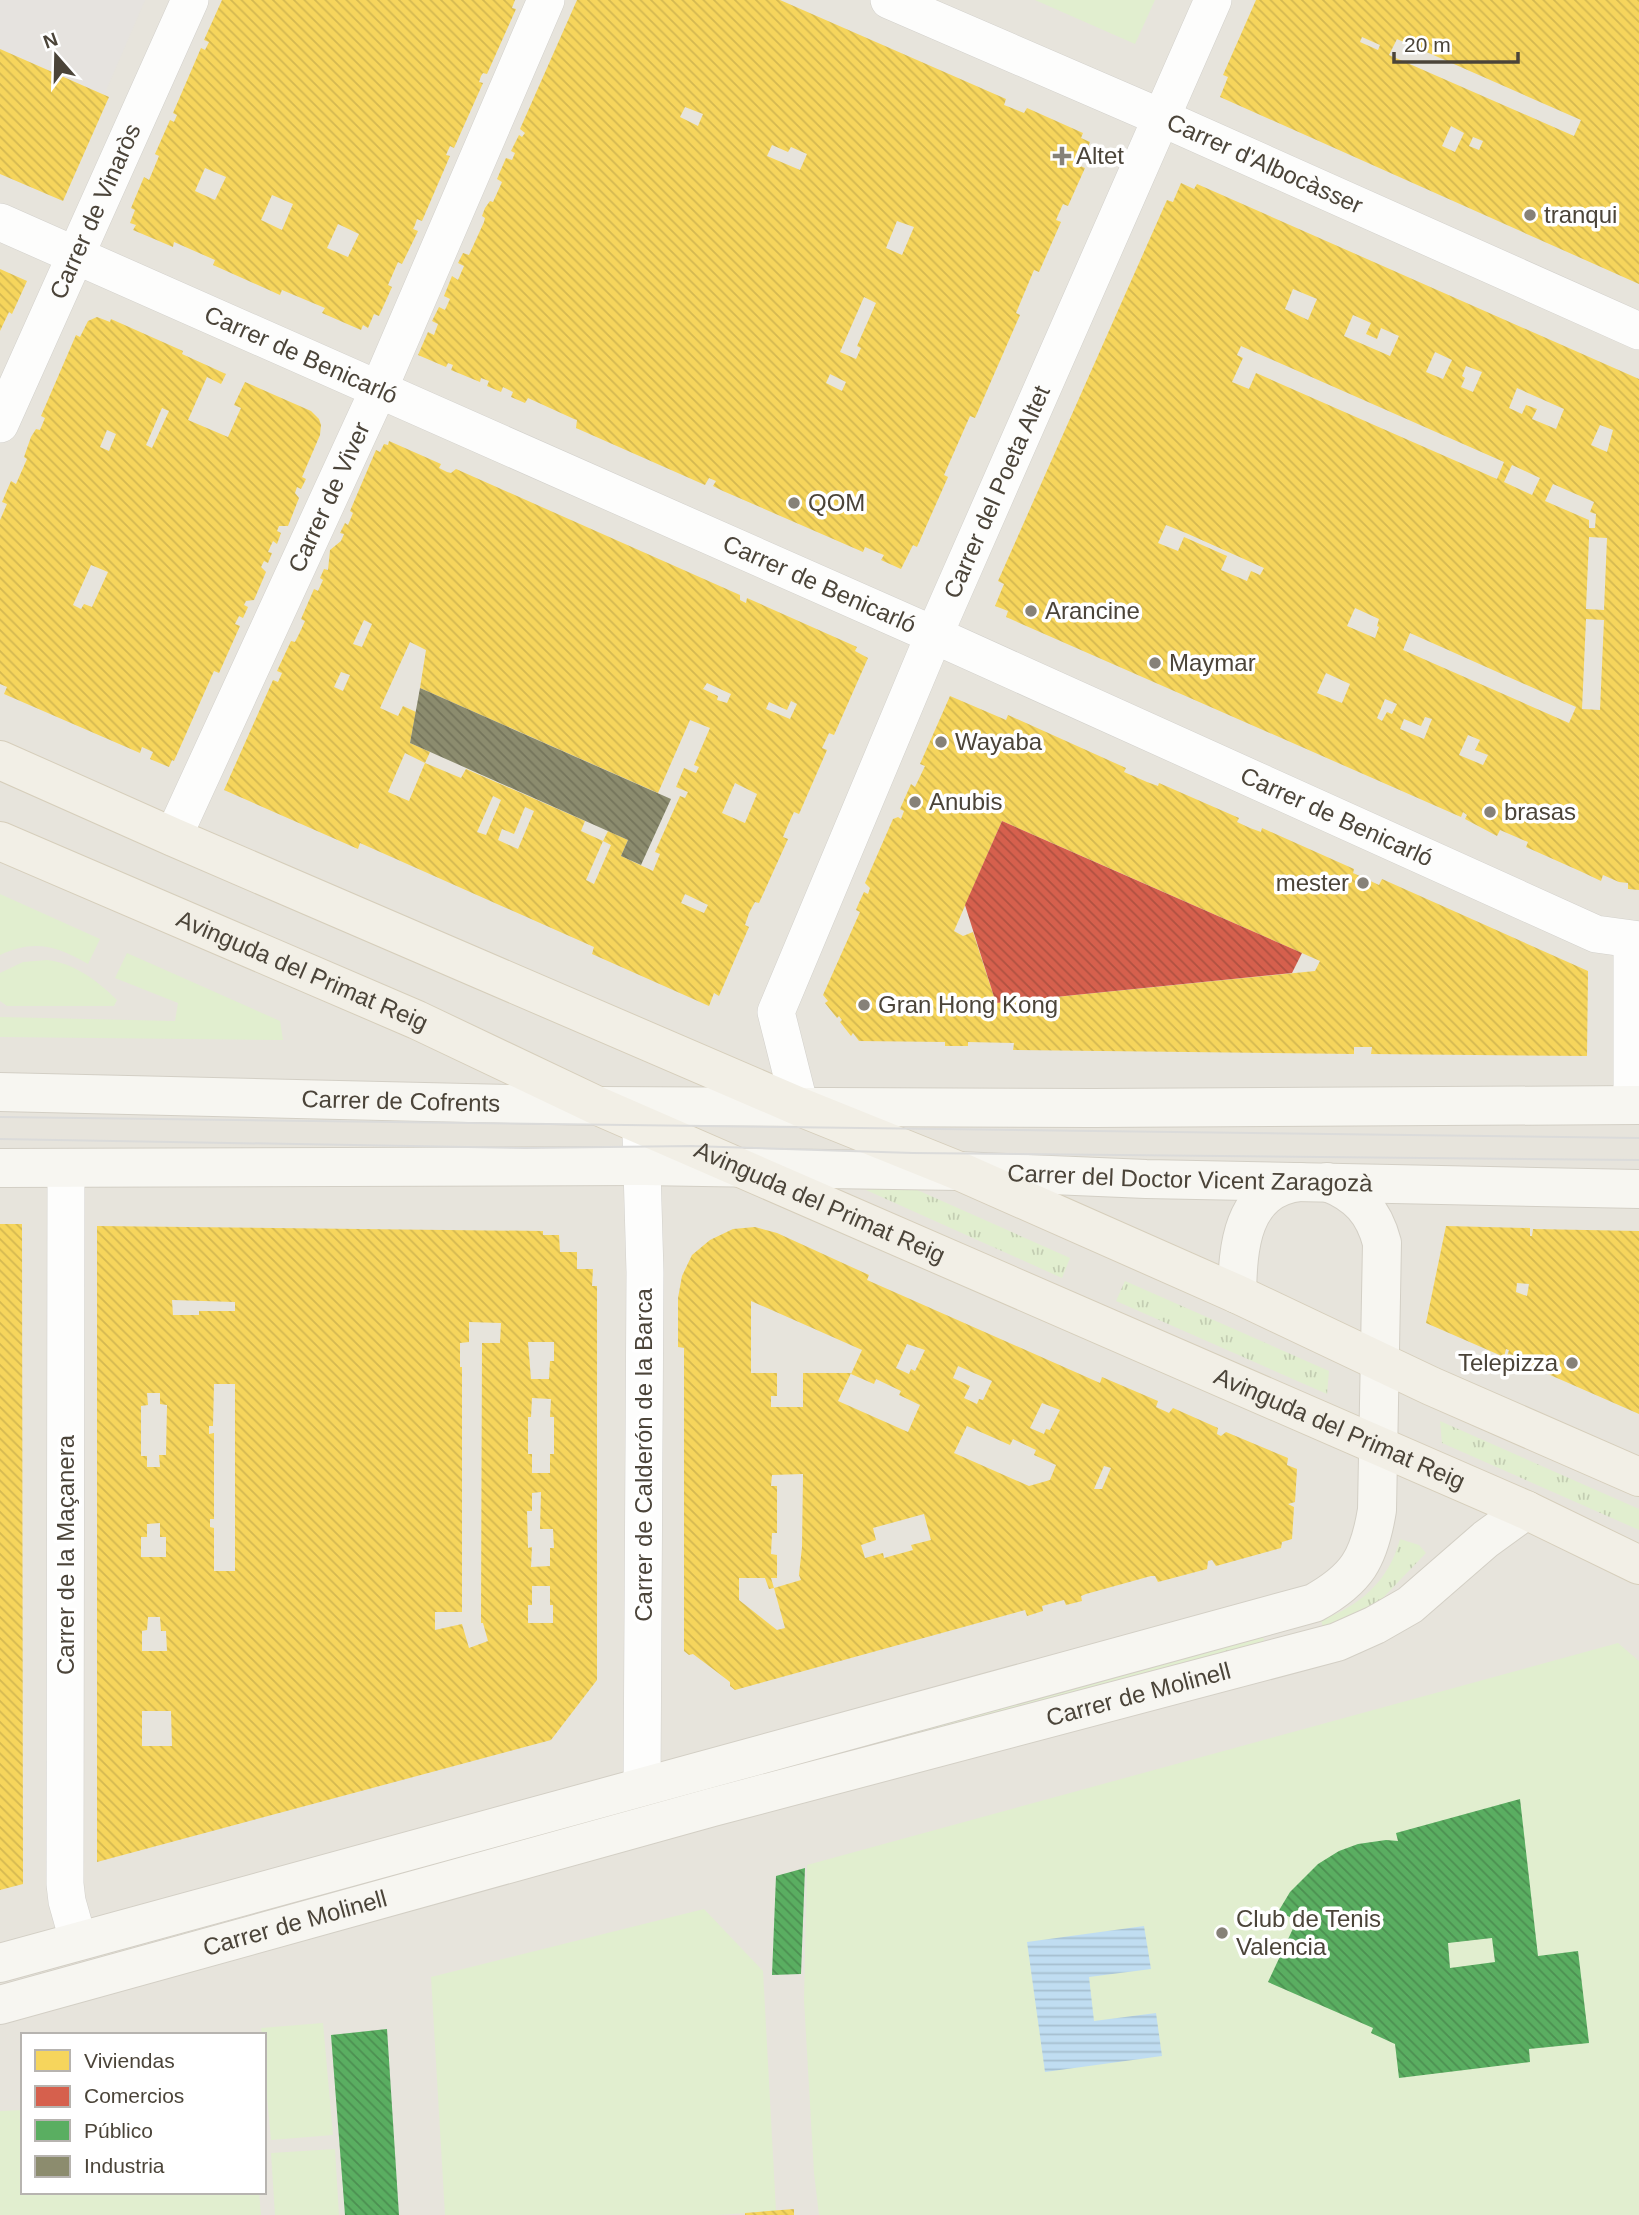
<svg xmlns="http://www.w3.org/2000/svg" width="1639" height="2215" viewBox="0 0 1639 2215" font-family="Arial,sans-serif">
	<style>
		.residential { fill: #e7e4dc; fill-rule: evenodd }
		.grass { fill: url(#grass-tufts) }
		.green { fill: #e1eecf }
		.parking { fill: #e6e3df }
		.water { fill: url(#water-rules) }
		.homes { fill: url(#homes-back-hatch); fill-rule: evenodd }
		.shops { fill: url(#shops-back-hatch) }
		.public { fill: url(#public-back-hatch); fill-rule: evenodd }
		.industry { fill: url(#industry-back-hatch) }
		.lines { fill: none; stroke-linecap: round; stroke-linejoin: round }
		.street-casing { stroke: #d2d0cb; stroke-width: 38 }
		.secondary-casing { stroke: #d3cfc5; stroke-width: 40 }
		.primary-casing { stroke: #d6cebb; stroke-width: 40 }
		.street { stroke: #fdfdfc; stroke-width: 37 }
		.secondary { stroke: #f7f6f1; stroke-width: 38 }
		.primary { stroke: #f2efe6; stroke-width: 38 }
		.tram { stroke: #dbdbda; stroke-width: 2 }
		.poi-dot { fill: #868178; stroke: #fff; stroke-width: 2.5 }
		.labels { text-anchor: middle; stroke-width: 7; stroke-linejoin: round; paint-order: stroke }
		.poi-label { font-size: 24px; fill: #4b4439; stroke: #fff; text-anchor: start }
		.street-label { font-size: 24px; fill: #4b4439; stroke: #fff }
	</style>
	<defs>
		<pattern id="grass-tufts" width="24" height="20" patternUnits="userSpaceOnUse" patternTransform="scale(1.75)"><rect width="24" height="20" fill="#e1eecf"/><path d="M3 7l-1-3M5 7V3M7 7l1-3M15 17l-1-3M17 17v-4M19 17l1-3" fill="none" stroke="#c3cdb2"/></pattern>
		<pattern id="water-rules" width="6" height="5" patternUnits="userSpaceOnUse" patternTransform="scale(1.75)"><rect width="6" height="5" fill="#c0ddf1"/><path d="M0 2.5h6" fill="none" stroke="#a6bfcf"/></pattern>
		<pattern id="homes-back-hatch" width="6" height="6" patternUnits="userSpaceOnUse" patternTransform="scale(1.75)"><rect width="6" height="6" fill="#f6d55c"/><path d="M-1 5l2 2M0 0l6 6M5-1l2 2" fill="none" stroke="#d4b851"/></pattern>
		<pattern id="shops-back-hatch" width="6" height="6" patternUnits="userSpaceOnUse" patternTransform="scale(1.75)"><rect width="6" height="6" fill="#d6604d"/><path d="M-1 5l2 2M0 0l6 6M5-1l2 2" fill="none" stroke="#b05141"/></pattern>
		<pattern id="public-back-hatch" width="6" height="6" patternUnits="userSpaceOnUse" patternTransform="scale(1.75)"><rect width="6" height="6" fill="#5aae61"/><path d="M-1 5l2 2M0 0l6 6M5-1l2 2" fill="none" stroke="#4c8f51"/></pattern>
		<pattern id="industry-back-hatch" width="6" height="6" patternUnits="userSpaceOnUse" patternTransform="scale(1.75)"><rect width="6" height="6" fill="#8c8c6e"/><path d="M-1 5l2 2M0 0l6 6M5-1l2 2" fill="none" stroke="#74745b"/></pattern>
	</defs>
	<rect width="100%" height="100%" fill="#f4f2ee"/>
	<path class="residential" d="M0,0H1639V2215H0ZM23,2035H264V2192H23Z"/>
	<path class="grass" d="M906,1185L1070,1258L1062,1278L866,1190Z
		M1125,1281L1329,1371L1327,1394L1116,1301Z
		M1440,1421L1639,1509V1530L1442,1443Z
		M1400,1539L1419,1545L1426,1553L1377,1604L1325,1634L1321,1620C1360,1606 1389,1581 1400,1539Z
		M1263,1637L1266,1648L768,1773Z"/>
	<path class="green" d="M1035,0H1155L1135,44Z
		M0,894L100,939L88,964C57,946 34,939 0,955Z
		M127,953L280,1021L283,1040L0,1037V1017L175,1021L178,1003L115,978Z
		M47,960C74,963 98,981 117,1000L114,1006H7L0,1001V973L23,962Z
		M1618,1643L1639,1661V2215H819L814,2173L804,2000L807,1865Z
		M704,1909L763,1971L776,2211L718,2215H445L431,1977Z
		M323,2023L333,2135L271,2140L264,2065V2035H262L261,2028Z
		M23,2110V2192H259L261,2215H0V2111Z
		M335,2149L339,2215H275L271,2153Z"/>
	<path class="parking" d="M0,0H145L104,95L0,49Z"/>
	<path class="water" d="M1144,1926L1151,1969L1089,1977L1094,2021L1156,2013L1162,2056L1045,2072L1027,1942Z"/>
	<path class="homes" d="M222,0H515L512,8L516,9L487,74L483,73L481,76L479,82L483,83L454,148L450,146L446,155L450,156L422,221L417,219L415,225L413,229L418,231L402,264L398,262L388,285L392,287L379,316L374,314L368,328L363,325L361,330L322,313L325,308L282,290L280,295L213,265L215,260L174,242L173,247L133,230L136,225L130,223L135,210L131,208L144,177L149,180L159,156L155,154L170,120L174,122L177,115L173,113L201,48L205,50L209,42L204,40ZM205,168L226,177L215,200L195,191ZM272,195L293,204L282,230L261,220ZM338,224L359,234L348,257L327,248Z
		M577,0H780L1006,99L1004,105L1024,113L1027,108L1083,133L1081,138L1090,142L1080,166L1085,168L1068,206L1063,204L1056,220L1061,222L1039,272L1034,270L1016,313L1020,315L975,418L970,416L944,475L948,477L917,547L913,545L901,569L881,560L884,555L865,547L863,552L723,491L713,486L716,481L709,478L705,485L576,428L577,420L574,419L528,398L525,403L511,397L513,392L503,387L501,392L487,386L489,381L481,378L480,382L451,370L453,365L448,363L446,367L418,355L428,332L434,335L438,324L432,321L439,307L445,310L450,299L444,296L452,276L458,280L464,266L458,263L463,253L469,255L484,222L485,218L482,216L485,208L490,201L493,202L502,182L497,179L506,158L512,160L515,153L511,151L519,135L522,137L525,133L520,129ZM685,107L703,114L698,126L680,117ZM772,145L788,152L791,147L807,154L800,170L767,156ZM897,221L914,227L902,255L886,248ZM864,297L876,303L857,346L861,348L856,359L840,352ZM830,374L846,382L842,391L826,383Z
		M1256,0H1639V284L1220,97L1228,77L1223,75ZM1362,37L1380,45L1378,50L1360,42ZM1397,39L1581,120L1574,136L1389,55ZM1451,126L1464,133L1455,152L1442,146ZM1473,137L1483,141L1479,150L1469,146Z
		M0,49L109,97L63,201L0,174Z
		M1181,183L1194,189L1197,184L1639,379V890L1628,889V883L1619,882L1603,875L1601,881L1582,872L1526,847L1528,842L1500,830L1497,836L1465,819L1467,815L1463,812L1461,817L1006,617L1008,611L995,606L1004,584L998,581L1167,200L1173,202ZM1293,289L1317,299L1308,320L1285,309ZM1353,315L1371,323L1366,334L1377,339L1381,328L1399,336L1390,356L1344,336ZM1241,346L1504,462L1497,479L1256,373L1249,389L1232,382L1243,358L1237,355ZM1435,352L1452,360L1443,379L1426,372ZM1466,366L1482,372L1473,392L1461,387L1465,378L1462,376ZM1517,388L1564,409L1556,429L1532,419L1537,409L1526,405L1522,414L1509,408ZM1600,425L1613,430L1607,452L1591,445ZM1512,465L1540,478L1532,495L1504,482ZM1553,484L1594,502L1590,512L1596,514L1595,528H1589V520L1545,501ZM1166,525L1186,533L1264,568L1260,575L1251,571L1247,581L1221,570L1227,556L1184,537L1178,551L1158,543ZM1589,537L1607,538L1604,610L1586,609ZM1355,608L1379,619L1377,626L1379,627L1375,638L1347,626ZM1586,619L1604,620L1600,710L1582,709ZM1410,633L1576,707L1569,723L1403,650ZM1326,673L1350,684L1342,703L1317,693ZM1385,699L1397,704L1392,714L1387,712L1382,721L1377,718ZM1425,717L1432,719L1424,739L1400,729L1404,719L1421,726ZM1468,735L1480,740L1475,750L1488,755L1483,765L1459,755Z
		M0,269L27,281L12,314L9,312L0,331Z
		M97,317L110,322L111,319L183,351L182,354L226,374L221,384L207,377L188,420L228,437L241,408L234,405L245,382L311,411L319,419L321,425L320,435L302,477L306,479L301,489L297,487L295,493L299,498L288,526H279L277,531L281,533L277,544L273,541L268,552L272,553L268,563L264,561L261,567L266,572L254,600L246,601L244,605L248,607L243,618L239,616L235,624L240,626L219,673L214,671L174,761L172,760L169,767L150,759L153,752L142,747L140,753L4,694L7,687L0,684V520L7,504L2,502L11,481L16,484L27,459L24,457L31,437L36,429L40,430L45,418L41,416L76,335L80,337L88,321ZM162,408L169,411L152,448L146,445ZM107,430L116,434L109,451L100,447ZM91,565L108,572L92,607L84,604L81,609L73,605Z
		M389,441L441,464L439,468L447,472L451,473L456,469L740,595V600L746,603L747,598L857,647L855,651L868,658L834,735L829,733L822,748L827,750L799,814L794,812L788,825L783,837L788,839L759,903L755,902L749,913L745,925L749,927L719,996L714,993L709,1006L592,954L594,947L360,843L358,849L224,790L273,680L278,682L282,673L277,671L291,641L295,642L300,632L305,621L301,619L314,589L318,591L323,580L320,578L324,569L328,570L330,550L341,541L344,534L340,533L345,523L348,525L353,513L350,511L376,450L380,452L384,444L388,445ZM364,620L372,624L362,647L353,644ZM410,642L426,650L420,688L658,793L690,720L710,728L694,765L699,767L696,773L684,768L676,787L688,792L685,798L680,796L655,852L660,854L653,871L621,856L628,840L608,831L603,841L611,845L594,884L586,880L603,841L581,831L585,821L466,769L461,778L425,763L409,801L388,792L405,753L425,763L430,752L410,743L416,712L403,706L398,716L380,708ZM341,672L350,675L343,691L334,687ZM707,683L731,694L727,703L717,700L718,696L703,689ZM791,701L797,704L790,719L766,709L769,702L787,710ZM735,783L757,794L745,823L722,813ZM493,796L501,800L486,835L477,832ZM525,807L534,811L518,849L498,840L502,829L514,834ZM685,894L708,905L704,913L681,903Z
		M950,696L1006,720L1008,715L1126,768L1124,772L1147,782L1158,786L1159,783L1239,818L1237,822L1250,828L1261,832L1262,828L1354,869L1353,873L1379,885L1382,879L1588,971L1587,1056L1371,1054L1372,1047H1354V1054L1013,1050L1014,1043L968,1042V1046H945V1042L859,1041L853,1033L851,1036L840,1022L842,1020L839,1016L837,1018L825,1003L828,1001L823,995L860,912L856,910L858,905L864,892L868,894L870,888L865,883L893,819L898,817L901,819L904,811L900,809L911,784L915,787L925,766L920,764ZM1002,821L1109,868L1320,961L1315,971L996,1003L973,932L963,936L954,931Z
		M0,1224H22L23,1884L0,1890Z
		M97,1226L543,1231V1235H559L560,1252H577V1269H593L592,1286H597V1680L551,1740L97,1862ZM172,1300L235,1302V1311H199V1315H173ZM469,1322L501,1323L500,1343H482L481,1623H483L488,1641L469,1648L462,1624L435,1630V1612H462V1367H460V1343L469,1342ZM528,1342H554V1361H550L549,1379H531ZM214,1384H235V1571H214V1528L210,1527V1519H214V1433L209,1434V1426H213ZM147,1393H160V1404L167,1405L166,1455H159L160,1467H147V1456H141V1406L148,1405ZM532,1398L551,1399L550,1417H554V1454H550V1473H532V1454H528V1417H531ZM541,1492L540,1529H553L554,1548H550V1566L531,1567L532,1547L528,1548L527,1511H532V1493ZM160,1523V1537H166V1557H141V1537H147V1524ZM532,1586H550V1605H553V1623H528V1605H532ZM148,1617H160L161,1631H166L167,1651H142V1631L147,1630ZM142,1711H171L172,1746H142Z
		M1446,1226L1530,1228V1236H1532L1533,1229L1639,1231V1414L1507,1356L1509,1350L1506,1349L1504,1357L1426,1323ZM1517,1283L1529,1284L1527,1296L1516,1292Z
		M755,1227L777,1233L869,1275L867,1280L1100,1383L1102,1377L1158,1401L1156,1407L1169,1413L1173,1408L1218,1428L1217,1434L1221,1436L1226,1432L1288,1458L1287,1465L1297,1469L1295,1502L1288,1504L1294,1507L1292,1539L1282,1542L1281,1548L1216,1566L1212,1560L1208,1561L1207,1569L1158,1582L1155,1576H1151L1086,1594L1081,1596L1082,1601L1066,1605L1064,1600L1042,1606L1043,1611L1027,1616L1025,1610L735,1690L730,1686V1682L713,1669L693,1654L689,1655L684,1651V1348L678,1347V1298L682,1276L692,1255L710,1240L733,1229ZM751,1301L862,1350L851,1374L874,1384L876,1379L901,1391L899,1395L920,1405L908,1432L838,1401L851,1373H803V1407H771V1396H777V1373H751ZM907,1344L925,1350L915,1371L911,1369L909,1374L896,1368ZM958,1366L992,1381L983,1400L979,1399L977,1404L964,1398L970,1386L953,1378ZM1042,1403L1060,1410L1050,1430L1046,1429L1044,1434L1030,1428ZM967,1426L1010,1445L1013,1439L1036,1450L1034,1455L1056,1465L1050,1480L1029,1486L954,1453ZM1104,1466L1111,1468L1102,1489H1094ZM803,1474L802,1547L799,1575L801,1580L774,1588L785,1628L777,1630L739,1600V1578H765L769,1589L774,1588L771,1578H777V1555L771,1554L772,1533H777V1486H771L772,1475ZM924,1514L931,1540L911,1545L913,1550L884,1558L883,1553L865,1558L861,1545L876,1540L873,1528Z
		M794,2209V2215H745V2213Z"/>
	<path class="shops" d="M1002,821L1302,953L1292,973L996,1003L965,905Z"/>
	<path class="public" d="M1520,1799L1538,1956L1578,1951L1589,2043L1529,2049L1530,2062L1399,2078L1395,2044L1371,2033L1373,2028L1268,1982L1297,1920L1278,1912L1290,1892L1318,1864L1339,1851L1358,1844L1386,1840L1398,1841L1396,1833ZM1492,1938L1495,1962L1450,1968L1448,1943Z
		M805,1868L801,1974L772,1975L776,1876Z
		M387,2029L399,2215H345L331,2035Z"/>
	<path class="industry" d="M420,688L671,799L641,865L621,856L628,840L410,743Z"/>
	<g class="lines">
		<defs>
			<g id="street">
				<path id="s1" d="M889,0L1162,118L1639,331"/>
				<path id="s2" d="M0,222L934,635L1596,934L1639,940"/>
				<path id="s3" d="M0,424L190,0"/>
				<path id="s4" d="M173,837L378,391L546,0"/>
				<path d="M1632,940V1105"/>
				<path id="s5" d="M800,1107L776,1012L934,635L1213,0"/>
				<path d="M641,1135L645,1272L642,1787"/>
				<path d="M66,1168L65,1884L67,1901L78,1940"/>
			</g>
			<g id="secondary">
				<path id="s6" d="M0,1092L598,1106L1093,1108L1639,1105"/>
				<path id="s7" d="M0,1168L642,1166L959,1171L1146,1179L1639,1189"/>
				<path d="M1237,1294C1238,1248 1241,1189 1300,1182"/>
				<path d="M0,1963L1314,1603C1357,1579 1369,1559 1377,1510L1382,1243C1374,1212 1358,1194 1327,1182"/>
				<path id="s8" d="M0,2005L713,1807L1337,1642L1375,1625L1410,1605L1486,1539L1526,1510"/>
			</g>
			<g id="primary">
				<path d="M0,760L173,837L800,1107L959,1171L1237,1294L1431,1386L1639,1477"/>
				<path id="s9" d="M0,841L417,1020L598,1106L1526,1510L1639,1565"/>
			</g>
		</defs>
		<use href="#street" class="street-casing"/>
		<use href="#secondary" class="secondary-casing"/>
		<use href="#primary" class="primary-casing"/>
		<use href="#street" class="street"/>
		<use href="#secondary" class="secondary"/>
		<use href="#primary" class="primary"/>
		<path class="tram" d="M0,1117L1639,1138
			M0,1139L525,1148L691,1146L913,1153L1639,1160"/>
	</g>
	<g class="poi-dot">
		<path d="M1058.5 145.5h7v7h7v7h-7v7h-7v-7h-7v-7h7z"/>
		<circle cx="1530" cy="215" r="7"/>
		<circle cx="794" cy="503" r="7"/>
		<circle cx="1031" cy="611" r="7"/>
		<circle cx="1155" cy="663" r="7"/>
		<circle cx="941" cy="742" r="7"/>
		<circle cx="915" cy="802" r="7"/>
		<circle cx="1490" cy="812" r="7"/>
		<circle cx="1363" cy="883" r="7"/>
		<circle cx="864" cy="1005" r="7"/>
		<circle cx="1572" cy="1363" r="7"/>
		<circle cx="1222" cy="1933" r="7"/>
	</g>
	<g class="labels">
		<g class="poi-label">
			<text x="1076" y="164">Altet</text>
			<text x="1544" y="223">tranqui</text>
			<text x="808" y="511">QOM</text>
			<text x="1045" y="619">Arancine</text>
			<text x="1169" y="671">Maymar</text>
			<text x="955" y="750">Wayaba</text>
			<text x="929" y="810">Anubis</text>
			<text x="1504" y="820">brasas</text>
			<text x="1349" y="891" text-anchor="end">mester</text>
			<text x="878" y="1013">Gran Hong Kong</text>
			<text x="1558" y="1371" text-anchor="end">Telepizza</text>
			<text x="1236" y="1927">Club de Tenis<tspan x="1236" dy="28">Valencia</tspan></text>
		</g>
		<g class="street-label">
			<text dy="8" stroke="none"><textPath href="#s1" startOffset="410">Carrer d'Albocàsser</textPath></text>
			<text dy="8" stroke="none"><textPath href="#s3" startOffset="233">Carrer de Vinaròs</textPath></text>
			<text dy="8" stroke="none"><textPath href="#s2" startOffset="329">Carrer de Benicarló</textPath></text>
			<text dy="8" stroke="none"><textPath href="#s5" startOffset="663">Carrer del Poeta Altet</textPath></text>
			<text dy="8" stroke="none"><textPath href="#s4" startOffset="374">Carrer de Viver</textPath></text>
			<text dy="8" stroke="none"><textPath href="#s2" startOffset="896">Carrer de Benicarló</textPath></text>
			<text dy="8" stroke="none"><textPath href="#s2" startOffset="1463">Carrer de Benicarló</textPath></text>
			<text dy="8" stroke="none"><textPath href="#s9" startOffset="329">Avinguda del Primat Reig</textPath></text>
			<text dy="8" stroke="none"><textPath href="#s6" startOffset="401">Carrer de Cofrents</textPath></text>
			<text dy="8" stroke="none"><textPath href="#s7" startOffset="1190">Carrer del Doctor Vicent Zaragozà</textPath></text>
			<text dy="8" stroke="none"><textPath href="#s9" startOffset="896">Avinguda del Primat Reig</textPath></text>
			<text dy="8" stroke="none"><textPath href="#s9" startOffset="1463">Avinguda del Primat Reig</textPath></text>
			<text transform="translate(644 1455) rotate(-90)" y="8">Carrer de Calderón de la Barca</text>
			<text transform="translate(66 1555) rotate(-90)" y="8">Carrer de la Maçanera</text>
			<text dy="8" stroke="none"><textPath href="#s8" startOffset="1180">Carrer de Molinell</textPath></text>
			<text dy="8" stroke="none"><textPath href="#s8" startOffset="306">Carrer de Molinell</textPath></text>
		</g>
	</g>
	<rect x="21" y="2033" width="245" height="161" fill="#ffffff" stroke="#b7b4b0" stroke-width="2"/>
	<rect x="35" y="2050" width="35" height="21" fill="#f6d55c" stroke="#b7b4b0" stroke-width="2"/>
	<text x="84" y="2068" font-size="21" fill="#4b4439">Viviendas</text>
	<rect x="35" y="2086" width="35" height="21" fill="#d6604d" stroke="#b7b4b0" stroke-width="2"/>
	<text x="84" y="2103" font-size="21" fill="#4b4439">Comercios</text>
	<rect x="35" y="2120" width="35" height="21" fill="#5aae61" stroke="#b7b4b0" stroke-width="2"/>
	<text x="84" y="2138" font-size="21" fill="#4b4439">Público</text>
	<rect x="35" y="2156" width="35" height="21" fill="#8c8c6e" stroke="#b7b4b0" stroke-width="2"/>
	<text x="84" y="2173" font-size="21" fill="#4b4439">Industria</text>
	<g transform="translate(56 56) rotate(340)" stroke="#ffffff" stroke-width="5" paint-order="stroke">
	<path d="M0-5L12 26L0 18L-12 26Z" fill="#4b4439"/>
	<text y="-10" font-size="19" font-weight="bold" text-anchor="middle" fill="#4b4439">N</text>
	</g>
	<path d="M1394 52v10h124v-10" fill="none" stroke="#4b4439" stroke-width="3.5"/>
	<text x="1404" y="52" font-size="21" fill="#4b4439" stroke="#ffffff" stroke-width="5" paint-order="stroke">20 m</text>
</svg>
